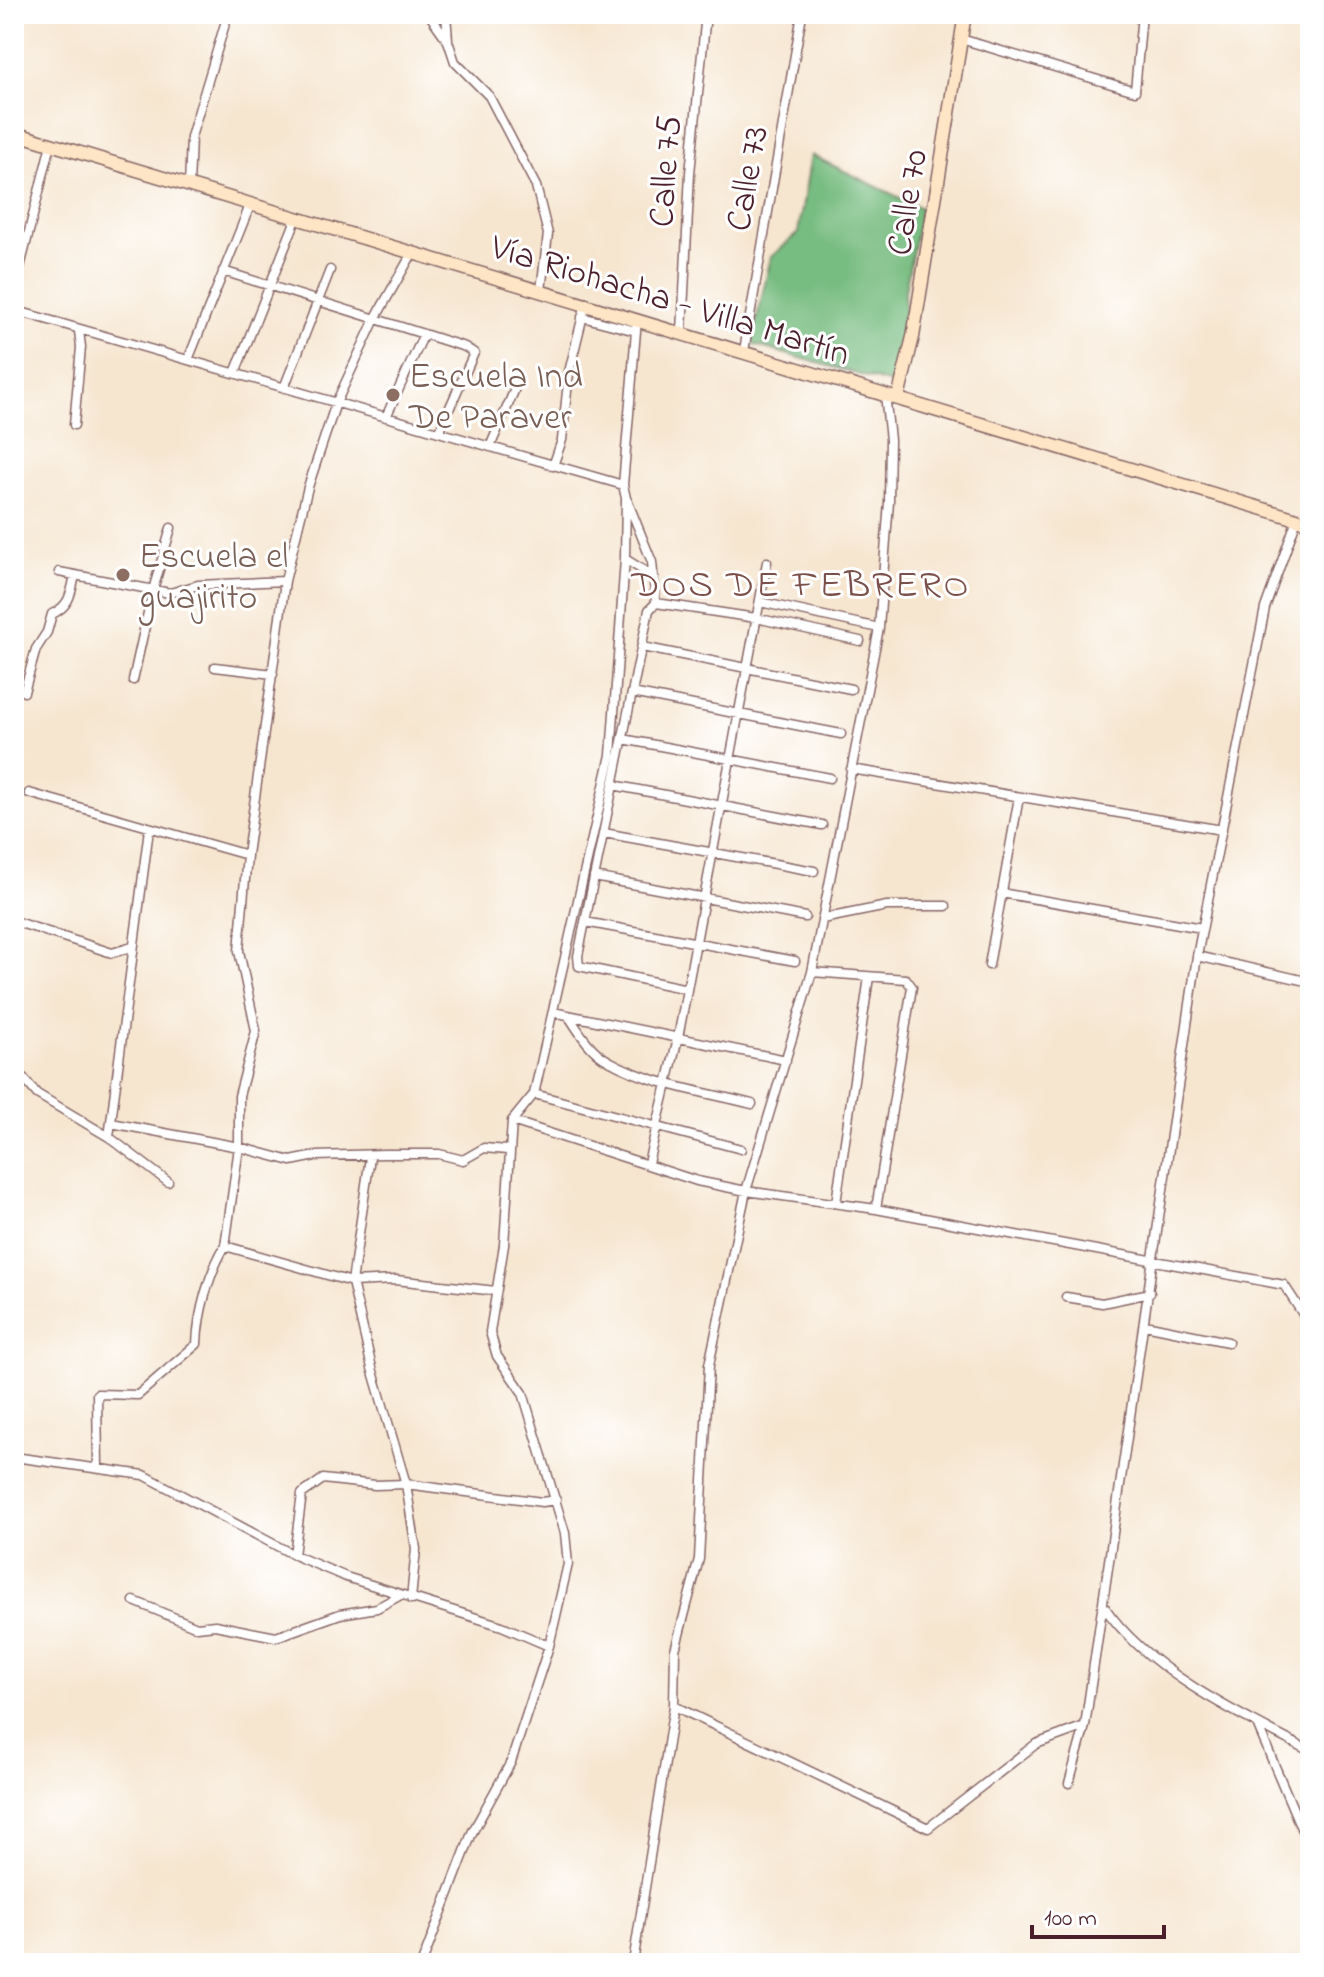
<svg xmlns="http://www.w3.org/2000/svg" width="1324" height="1977" viewBox="0 0 1324 1977" font-family="'Indie Flower',sans-serif">
	<style>
		.forest { fill: #77bc80; stroke: #606e56; stroke-width: 2 }
		.lines { fill: none; stroke-linecap: round; stroke-linejoin: round }
		.street-casing { stroke: #866565; stroke-width: 11 }
		.secondary-casing { stroke: #866565; stroke-width: 15 }
		.street { stroke: #fff; stroke-width: 8 }
		.secondary { stroke: #fde5c5; stroke-width: 12 }
		.education-dot { fill: #8d6e63; stroke: #fff; stroke-width: 3 }
		.labels { text-anchor: middle; stroke-width: 6; stroke-linejoin: round; paint-order: stroke }
		.street-label { font-size: 36px; fill: #4a1f2b; stroke: #fff }
		.education-label { font-size: 36px; fill: #785e54; stroke: #fff; text-anchor: start }
		.neighbourhood-label { font-size: 38px; letter-spacing: 2px; fill: #7b504a; stroke: #fff }
	</style>
	<rect width="100%" height="100%" fill="#fff"/>
	<filter id="ink" filterUnits="userSpaceOnUse"><feTurbulence type="fractalNoise" baseFrequency=".0125" numOctaves="2"/><feDisplacementMap in="SourceGraphic" scale="16" xChannelSelector="R" yChannelSelector="G"/><feConvolveMatrix kernelMatrix="1 2 1 2 8 2 1 2 1" color-interpolation-filters="sRGB"/></filter>
	<filter id="wash" filterUnits="userSpaceOnUse"><feTurbulence type="fractalNoise" baseFrequency=".006" numOctaves="4" result="noise"/><feDisplacementMap in="SourceGraphic" scale="32" xChannelSelector="R" yChannelSelector="G"/><feGaussianBlur stdDeviation="1.8" result="paint"/><feColorMatrix in="noise" values="0 0 0 0 0 0 0 0 0 0 0 0 0 0 0 0 0 1.4 0 .05"/><feComposite in="paint" operator="in"/></filter>
	<g filter="url(#wash)">
		<rect width="100%" height="100%" fill="#f6e6d0"/>
		<path class="forest" d="M811,155L921,208L904,296L907,335L892,384L751,344L771,257L798,233Z"/>
	</g>
	<g filter="url(#ink)">
		<g class="lines">
			<defs>
				<path id="street" d="M429,14L448,41L455,62L489,96L536,186L548,234L541,290
					M446,14L448,40
					M961,39L1135,91L1142,14
					M189,187L191,137L228,14
					M223,271L465,347L474,353L439,432
					M14,291L51,144
					M14,310L623,485
					M582,317L636,331
					M682,332L690,173L706,14
					M744,351L802,14
					M188,360L251,203
					M235,373L297,217
					M284,388L330,270
					M386,417L424,334
					M74,425L81,347L79,331
					M490,447L514,391
					M553,466L562,440L569,372L586,303
					M627,500L652,562L656,603L649,610L578,956L579,966L687,989
					M625,559L654,577
					M59,572L170,593L198,585L285,581
					M760,602L879,628
					M656,603L756,618L860,641
					M642,647L851,689
					M215,667L273,674
					M133,680L153,590L171,528
					M24,692L36,649L47,632L52,614C70,606 71,593 75,575
					M632,693L841,734
					M623,739L830,778
					M851,769L1222,830
					M613,785L822,825
					M29,793L247,855
					M604,833L814,871
					M594,877L805,917
					M1001,893L1202,928
					M822,919L887,906H946
					M14,921L112,953L132,947
					M585,922L795,961
					M1197,956L1310,982
					M989,965L1019,797
					M812,972L906,979L912,987L876,1209
					M553,1012L786,1060
					M568,1015C579,1032 591,1052 609,1061C652,1085 705,1092 752,1104
					M14,1067L37,1094L109,1137L168,1182
					M534,1094L741,1149
					M512,1121L697,1181L746,1191L876,1209L1284,1285L1310,1325
					M111,1123L239,1147L291,1161L316,1156L384,1154H439L463,1160L484,1148L507,1150
					M109,1137L149,829
					M370,1157L352,1282L372,1368L406,1484L416,1549L411,1599
					M648,1163L678,1038L767,562
					M836,1203L869,977
					M225,1246L352,1282L396,1280L496,1291
					M1066,1297L1102,1303L1150,1293
					M1145,1325L1228,1342
					M14,1457L144,1475L294,1555L346,1577L502,1626L549,1646
					M98,1466L97,1394L138,1395L197,1344C198,1313 209,1273 225,1246L239,1147V1096L256,1031L239,951L247,855L285,581L308,487L336,403L375,319L413,252
					M294,1555L302,1494L323,1479L375,1485L406,1484L542,1502L556,1500
					M134,1601L197,1627L215,1625L276,1637L340,1614L377,1608L399,1596
					M1103,1605C1146,1670 1241,1716 1310,1751
					M674,1706L928,1828L1036,1744L1085,1726
					M1257,1724L1310,1849
					M1069,1783L1085,1726L1197,956L1265,608L1297,519
					M422,1963L472,1833L511,1762L549,1646L568,1564L565,1533L523,1393L497,1356L490,1332L504,1245L512,1121L534,1094L611,755L625,559L626,498L623,485L637,319
					M633,1963L674,1706L675,1650L699,1559L709,1365L746,1191L812,972L879,628L889,502L890,440L885,394
					M1308,1963L1310,1960"/>
				<path id="secondary" d="M14,133L1310,523
					M898,398L913,337L965,14"/>
			</defs>
			<use href="#street" class="street-casing"/>
			<use href="#secondary" class="secondary-casing"/>
			<use href="#street" class="street"/>
			<use href="#secondary" class="secondary"/>
		</g>
	</g>
	<g class="education-dot">
		<circle cx="393" cy="395" r="8"/>
		<circle cx="123" cy="575" r="8"/>
	</g>
	<g class="labels">
		<g class="street-label">
			<text transform="translate(663 171) rotate(-86)" y="13">Calle 75</text>
			<text transform="translate(745 178) rotate(-80)" y="13">Calle 73</text>
			<text transform="translate(905 202) rotate(-81)" y="13">Calle 70</text>
			<text transform="translate(671 298) rotate(17)" y="13">Vía Riohacha - Villa Martín</text>
		</g>
		<g class="education-label">
			<text x="409" y="387">Escuela Ind<tspan x="409" dy="41">De Paraver</tspan></text>
			<text x="139" y="567">Escuela el<tspan x="139" dy="41">guajirito</tspan></text>
		</g>
		<g class="neighbourhood-label">
			<text x="801" y="596">DOS DE FEBRERO</text>
		</g>
	</g>
	<rect width="1324" height="1977" fill="none" stroke="#fff" stroke-width="48"/>
	<path d="M1032 1925v12h132v-12" fill="none" stroke="#4a1f2b" stroke-width="4"/>
	<text x="1044" y="1925" font-size="24" fill="#4a1f2b" stroke="#ffffff" stroke-width="6" paint-order="stroke">100 m</text>
</svg>
